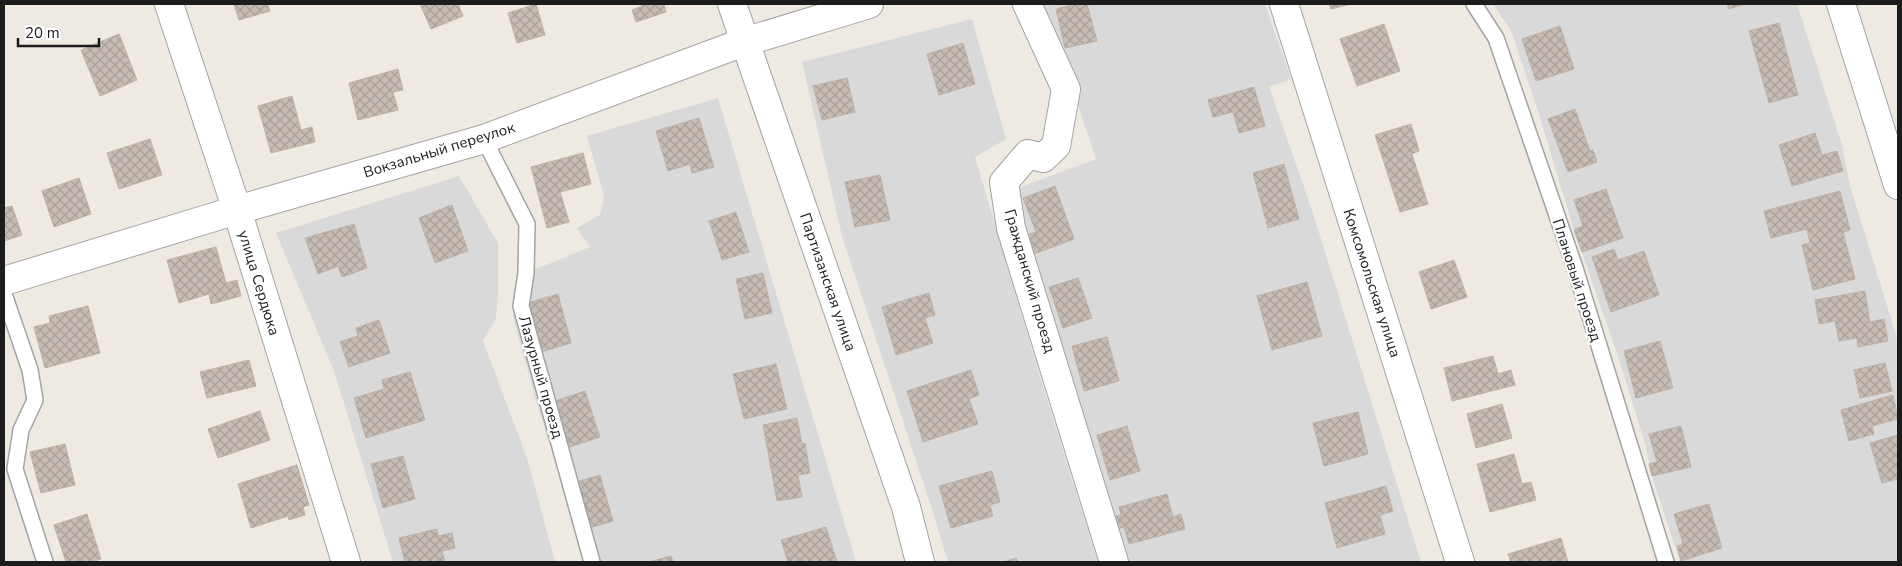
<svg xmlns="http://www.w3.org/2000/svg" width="1902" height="566" viewBox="0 0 1902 566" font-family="'Nunito Sans',sans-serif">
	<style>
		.residential { fill: #dad9d9 }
		.building { fill: url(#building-cross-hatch); stroke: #c0b0a3 }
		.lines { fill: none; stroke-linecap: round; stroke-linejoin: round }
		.lane-casing { stroke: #a3a3a3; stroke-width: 18 }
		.street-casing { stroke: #a3a3a3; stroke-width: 30 }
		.lane { stroke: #fff; stroke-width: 15 }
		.street { stroke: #fff; stroke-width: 28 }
		.labels { text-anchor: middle; stroke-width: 4.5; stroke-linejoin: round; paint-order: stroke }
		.street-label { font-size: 15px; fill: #1c1c1c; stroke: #fff }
	</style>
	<defs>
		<pattern id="building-cross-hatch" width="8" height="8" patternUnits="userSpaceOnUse" patternTransform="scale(1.25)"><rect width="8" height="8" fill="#c6bcb4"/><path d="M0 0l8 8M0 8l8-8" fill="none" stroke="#aaa19a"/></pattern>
	</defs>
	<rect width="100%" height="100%" fill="#eeeae1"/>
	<path class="residential" d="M1044,4H1265L1291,79L1269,87L1312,210L1421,562H1124L1109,516L1081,408L1037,276L1013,190L1096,159Z
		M1493,4H1797L1842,145L1850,186L1898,341V562H1680L1652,476L1646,447L1619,359L1574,230L1537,108L1511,30Z
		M972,19L1006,139L975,157L1044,390L1098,562H948L932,509L842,236L802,62Z
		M718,98L856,562H587L537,404L513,318L519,276L590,247L577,228L600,215L604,196L587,136Z
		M459,176L498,243V293L496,318L483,341L528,461L555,562H393L334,371L276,233Z"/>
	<path class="building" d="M234,4H267L270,11L239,20Z
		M420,4H458L463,16L431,29Z
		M536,4L545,35L517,43L508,13Z
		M641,4H664L666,12L636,22L632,10L642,6Z
		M1076,4H1087L1097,41L1065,48L1056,9Z
		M1329,4H1351L1331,9Z
		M1727,4H1744L1729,9Z
		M1779,23L1798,95L1769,103L1749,31Z
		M1384,24L1400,71L1357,86L1340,39Z
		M1560,26L1574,69L1536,81L1522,39Z
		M119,34L137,80L100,96L81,50Z
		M963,43L975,84L939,95L927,54Z
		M398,69L403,90L393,92L398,110L358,120L349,83Z
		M847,78L855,112L822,120L813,86Z
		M1254,87L1265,126L1239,133L1233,112L1213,117L1208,100Z
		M292,96L301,130L312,127L315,142L271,153L258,106Z
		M1575,109L1590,151L1593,150L1597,162L1568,172L1548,119Z
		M699,118L714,167L692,173L690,164L668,171L656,131Z
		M1411,124L1419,151L1412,154L1428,204L1400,212L1375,135Z
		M1815,133L1822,155L1837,151L1843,171L1792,186L1779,145Z
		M150,139L162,175L119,189L107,153Z
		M583,153L591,184L560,192L569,222L547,228L531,167Z
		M1284,164L1299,219L1268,228L1253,173Z
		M880,175L890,220L855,227L845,182Z
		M79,178L91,214L54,227L42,191Z
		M1055,186L1074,239L1034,254L1027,235L1036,232L1023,198Z
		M1606,189L1623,238L1582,252L1574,230L1583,226L1574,200Z
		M1840,191L1850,230L1843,232L1855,279L1813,290L1802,245L1810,243L1807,229L1771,238L1764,211Z
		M452,205L468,251L435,263L419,218Z
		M12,206L22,235L4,241V208Z
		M736,212L749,252L722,260L709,221Z
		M354,224L367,268L342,277L338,266L318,274L305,238Z
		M216,247L226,283L237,280L241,296L211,304L209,294L179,303L167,260Z
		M1614,249L1618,260L1644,251L1659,295L1611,312L1592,257Z
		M1454,260L1467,297L1431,309L1419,272Z
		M763,273L772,313L745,319L736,279Z
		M1078,278L1092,318L1063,328L1049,287Z
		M1307,282L1322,336L1272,350L1257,296Z
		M1865,291L1870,322L1884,319L1888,341L1858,347L1857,338L1839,341L1835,321L1819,324L1815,300Z
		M929,293L935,315L925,318L933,343L896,355L882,307Z
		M558,294L571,343L531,355L517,306Z
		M88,306L100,353L45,368L34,327L50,323L49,316Z
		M379,320L390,353L349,367L340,342L358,336L356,328Z
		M1107,337L1119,381L1084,391L1072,346Z
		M1660,341L1673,388L1636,398L1624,351Z
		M1493,356L1498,374L1511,370L1515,385L1452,401L1444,368Z
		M249,360L256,386L207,398L200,372Z
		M1885,363L1892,391L1860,398L1854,370Z
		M776,364L787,409L744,419L733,374Z
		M971,370L979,395L969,399L978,424L923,442L907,391Z
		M410,372L425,420L366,438L354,398L384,389L382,380Z
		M585,391L600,437L558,451L543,405Z
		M1893,395L1898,419L1872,426L1874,434L1849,441L1841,410Z
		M1502,404L1512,438L1476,448L1467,414Z
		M260,411L270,440L218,458L208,429Z
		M1358,412L1368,454L1324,466L1313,423Z
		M797,418L802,444L805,443L810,473L798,475L802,497L777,501L763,425Z
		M1127,426L1140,471L1110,480L1097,435Z
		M1681,426L1691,467L1652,476L1649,464L1657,462L1649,434Z
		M1898,435V479L1882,483L1870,443Z
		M65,444L75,485L41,493L30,452Z
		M1514,454L1522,484L1531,482L1536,500L1490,512L1477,464Z
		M403,456L415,499L383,508L371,464Z
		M297,465L309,505L303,507L305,515L289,520L288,516L251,528L238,484Z
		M992,471L1000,502L990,505L993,516L951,528L939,486Z
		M600,475L613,521L579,531L566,485Z
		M1386,486L1393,511L1380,515L1385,534L1337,548L1325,503Z
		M1167,494L1173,517L1181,514L1185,529L1129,544L1124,527L1114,530L1110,517L1121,515L1119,507Z
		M1709,504L1722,548L1681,561L1677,546L1683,544L1674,514Z
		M87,514L101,559L89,562H66L54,525Z
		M826,527L837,562H788L781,540Z
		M437,529L438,536L452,533L455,548L442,551L445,562H405L399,538Z
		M1561,538L1568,562H1511L1508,554Z
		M671,556L673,562H649Z
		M1016,558L1018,562H1004Z"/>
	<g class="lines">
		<defs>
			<path id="lane" d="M1474,4L1496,38L1575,268L1666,562
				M484,139L527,224L526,273L521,306L592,562
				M4,294L30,370L35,400L21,430L15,469L45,562"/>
			<path id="street" d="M169,4L237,210L346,562
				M732,4L906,507L920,562
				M1027,4L1066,89L1056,146L1043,158L1028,154L1004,182L1011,228L1114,562
				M1284,4L1460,562
				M1841,4L1898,185
				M4,281L237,210L484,139L744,42L869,4"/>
		</defs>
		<use href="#lane" class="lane-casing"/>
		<use href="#street" class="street-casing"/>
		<use href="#lane" class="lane"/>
		<use href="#street" class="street"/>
	</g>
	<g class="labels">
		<g class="street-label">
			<text transform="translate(439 150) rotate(-17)" y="5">Вокзальный переулок</text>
			<text transform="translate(1577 280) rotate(72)" y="5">Плановый проезд</text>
			<text transform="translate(1030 281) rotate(74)" y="5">Гражданский проезд</text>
			<text transform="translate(828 282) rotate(71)" y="5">Партизанская улица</text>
			<text transform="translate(259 283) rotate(73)" y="5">улица Сердюка</text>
			<text transform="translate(1372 283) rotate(72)" y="5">Комсомольская улица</text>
			<text transform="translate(541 377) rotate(74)" y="5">Лазурный проезд</text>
		</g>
	</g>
	<rect width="1902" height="566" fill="none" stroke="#1c1c1c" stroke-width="10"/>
	<path d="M18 38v8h81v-8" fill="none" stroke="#1c1c1c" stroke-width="2.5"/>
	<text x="25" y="38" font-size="15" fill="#1c1c1c" stroke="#ffffff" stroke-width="4" paint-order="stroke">20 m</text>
</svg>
